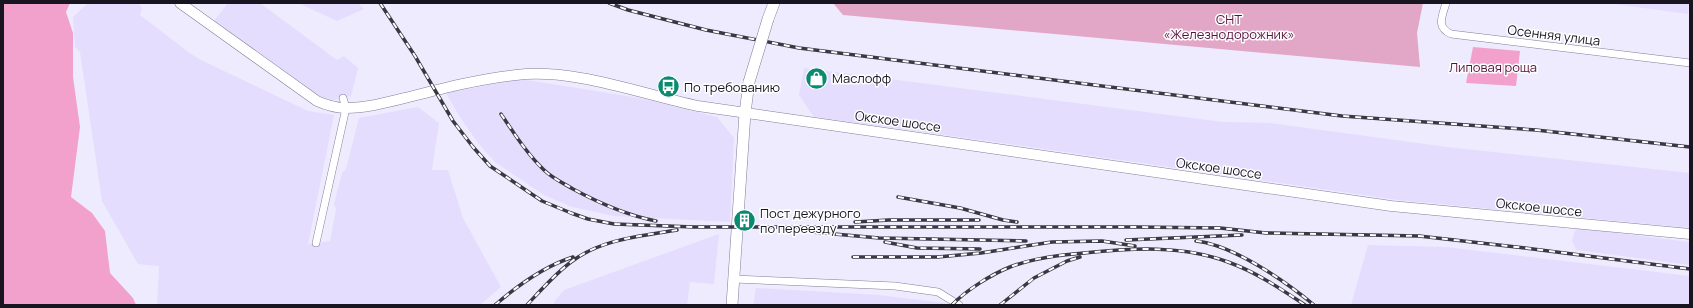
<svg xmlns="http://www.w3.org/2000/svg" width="1693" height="308" viewBox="0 0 1693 308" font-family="Manrope,sans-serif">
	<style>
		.built { fill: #e4ddfd }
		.green { fill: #e2a7c6 }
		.forest { fill: #f2a1cd }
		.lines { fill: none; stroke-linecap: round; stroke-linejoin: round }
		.street-casing { stroke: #837c99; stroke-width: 8 }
		.secondary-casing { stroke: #837c99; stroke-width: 11 }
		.primary-casing { stroke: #837c99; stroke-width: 12 }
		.street { stroke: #fff; stroke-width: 7 }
		.secondary { stroke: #fff; stroke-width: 10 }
		.primary { stroke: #fff; stroke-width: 11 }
		.rail-casing { stroke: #3b3845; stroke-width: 3.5 }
		.rail { stroke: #fff; stroke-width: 2; stroke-dasharray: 6; stroke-linecap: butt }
		.primary-bridge-casing { stroke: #837c99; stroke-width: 12; stroke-linecap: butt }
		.primary-bridge { stroke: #fff; stroke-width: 11 }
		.labels { text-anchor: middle; stroke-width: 3; stroke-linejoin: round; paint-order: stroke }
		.park-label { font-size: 13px; fill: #56113e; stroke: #fff }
		.street-label { font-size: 13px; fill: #181521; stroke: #fff }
		.poi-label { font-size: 13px; fill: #181521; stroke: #fff; text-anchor: start }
	</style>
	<rect width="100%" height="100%" fill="#efebfe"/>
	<path class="built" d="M88,3H139L142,9L140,15L191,54L201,60L308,111L334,115L308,244L330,241L336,209L334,204L342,173L346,169L359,118L418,107L439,123L432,170H448L463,218L501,287L480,305H157L159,266L138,264L102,201L80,52L75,47L73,17Z
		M228,3H260L337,60L344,56L358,68L351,96L331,101L307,89L214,21Z
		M298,3H358L364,9L337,21Z
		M1607,3H1689L1688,14Z
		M804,68L1223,122L1270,123L1447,147L1690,173V228L1398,200L981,140L814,117L799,95Z
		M520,79L640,98L717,117L734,138L730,222L614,216L572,207L544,195L495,162L478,143L460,117L446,93Z
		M1576,228L1690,242V265L1576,250L1572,240Z
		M719,234L714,284L690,282L687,305H555L554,302L564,290Z
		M1368,245L1446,247L1690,276V305H1351Z
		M756,288L879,295L945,303L947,305H753Z"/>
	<path class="green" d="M833,3H1423L1417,33L1420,67L843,15Z"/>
	<path class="forest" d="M3,3H70L66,12L73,33V77L80,127L71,197L92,213L105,231L110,273L133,298L136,305H3Z
		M1473,47L1520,51L1516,86L1466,83Z"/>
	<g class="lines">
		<defs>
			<path id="street" d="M1446,3C1442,17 1436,27 1451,34L1690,63
				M316,243L346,108L343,98
				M734,279L895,286L938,292L959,305"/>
			<path id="secondary" d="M180,3L317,101C326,105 336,108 346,108C367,108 389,102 409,97C444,88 479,79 516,75C574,68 641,94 698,106L1391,206L1690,234"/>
			<path id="primary" d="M768,19L774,3
				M732,305L745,113L749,82"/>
		</defs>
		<use href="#street" class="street-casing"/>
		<use href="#secondary" class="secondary-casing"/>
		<use href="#primary" class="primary-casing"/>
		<use href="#street" class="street"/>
		<use href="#secondary" class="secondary"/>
		<use href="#primary" class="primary"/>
		<defs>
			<path id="rail" d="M380,3L415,56L453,121L473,147L490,166L542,201L571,213L588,219L614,224L694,227H1136L1220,228L1266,233L1419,236L1525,248L1690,269
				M609,3L628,10L706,30L799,48L1342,116L1536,130L1690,147
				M501,114C514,133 527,154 544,170C552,178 563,183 573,189C599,203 626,215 656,221
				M898,197L960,208L1003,220L1017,222
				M855,222L889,220H979
				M812,232L879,238L1026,241
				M1126,240L1242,235
				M1196,241C1233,245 1285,281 1314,305
				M885,242L917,248L980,249
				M853,257H938L981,253L1052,242L1102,241L1135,246
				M495,305C517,286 545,266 573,257
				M527,305C541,290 555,274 571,262C601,239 641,236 677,230
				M952,305C965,291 992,274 1010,267C1033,258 1060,255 1084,253C1133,248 1182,245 1228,262C1256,272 1281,289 1305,305
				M1000,305L1034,278L1067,261L1080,257"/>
		</defs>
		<use href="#rail" class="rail-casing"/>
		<use href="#rail" class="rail"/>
		<defs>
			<path id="primary-bridge" d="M749,82L768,19"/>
		</defs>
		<use href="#primary-bridge" class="primary-bridge-casing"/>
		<use href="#primary-bridge" class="primary-bridge"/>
	</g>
	<defs>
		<symbol id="shop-disc" viewBox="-11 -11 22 22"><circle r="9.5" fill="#0a8b70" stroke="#fff"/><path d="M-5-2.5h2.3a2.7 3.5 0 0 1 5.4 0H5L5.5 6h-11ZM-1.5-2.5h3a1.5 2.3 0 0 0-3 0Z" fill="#fff"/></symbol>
		<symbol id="bus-disc" viewBox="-11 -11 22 22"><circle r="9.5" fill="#0a8b70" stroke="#fff"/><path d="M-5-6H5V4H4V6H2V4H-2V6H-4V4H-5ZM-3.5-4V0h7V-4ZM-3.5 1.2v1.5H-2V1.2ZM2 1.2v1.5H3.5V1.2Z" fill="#fff"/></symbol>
		<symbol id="building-disc" viewBox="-11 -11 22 22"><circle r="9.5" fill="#0a8b70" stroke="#fff"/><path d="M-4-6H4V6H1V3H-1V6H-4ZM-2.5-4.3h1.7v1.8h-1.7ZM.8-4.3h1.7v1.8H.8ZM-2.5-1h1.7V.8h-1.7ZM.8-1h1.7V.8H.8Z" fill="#fff"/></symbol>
	</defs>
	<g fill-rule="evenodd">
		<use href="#shop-disc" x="804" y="66" width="25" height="25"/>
		<use href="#bus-disc" x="656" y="74" width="25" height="25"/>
		<use href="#building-disc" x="732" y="208" width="25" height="25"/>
	</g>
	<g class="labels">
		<g class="park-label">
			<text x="1229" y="24">СНТ<tspan x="1229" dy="15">«Железнодорожник»</tspan></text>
			<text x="1493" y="72">Липовая роща</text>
		</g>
		<g class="street-label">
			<text transform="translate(1554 35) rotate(7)" y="5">Осенняя улица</text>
			<text transform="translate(898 121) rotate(8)" y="5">Окское шоссе</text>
			<text transform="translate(1219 168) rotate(8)" y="5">Окское шоссе</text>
			<text transform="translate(1539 207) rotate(6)" y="5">Окское шоссе</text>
		</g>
		<g class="poi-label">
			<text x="832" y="83">Маслофф</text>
			<text x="684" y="92">По требованию</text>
			<text x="760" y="218">Пост дежурного<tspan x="760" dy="15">по переезду</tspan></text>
		</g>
	</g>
	<rect width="1693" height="308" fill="none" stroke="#181521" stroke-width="8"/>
</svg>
